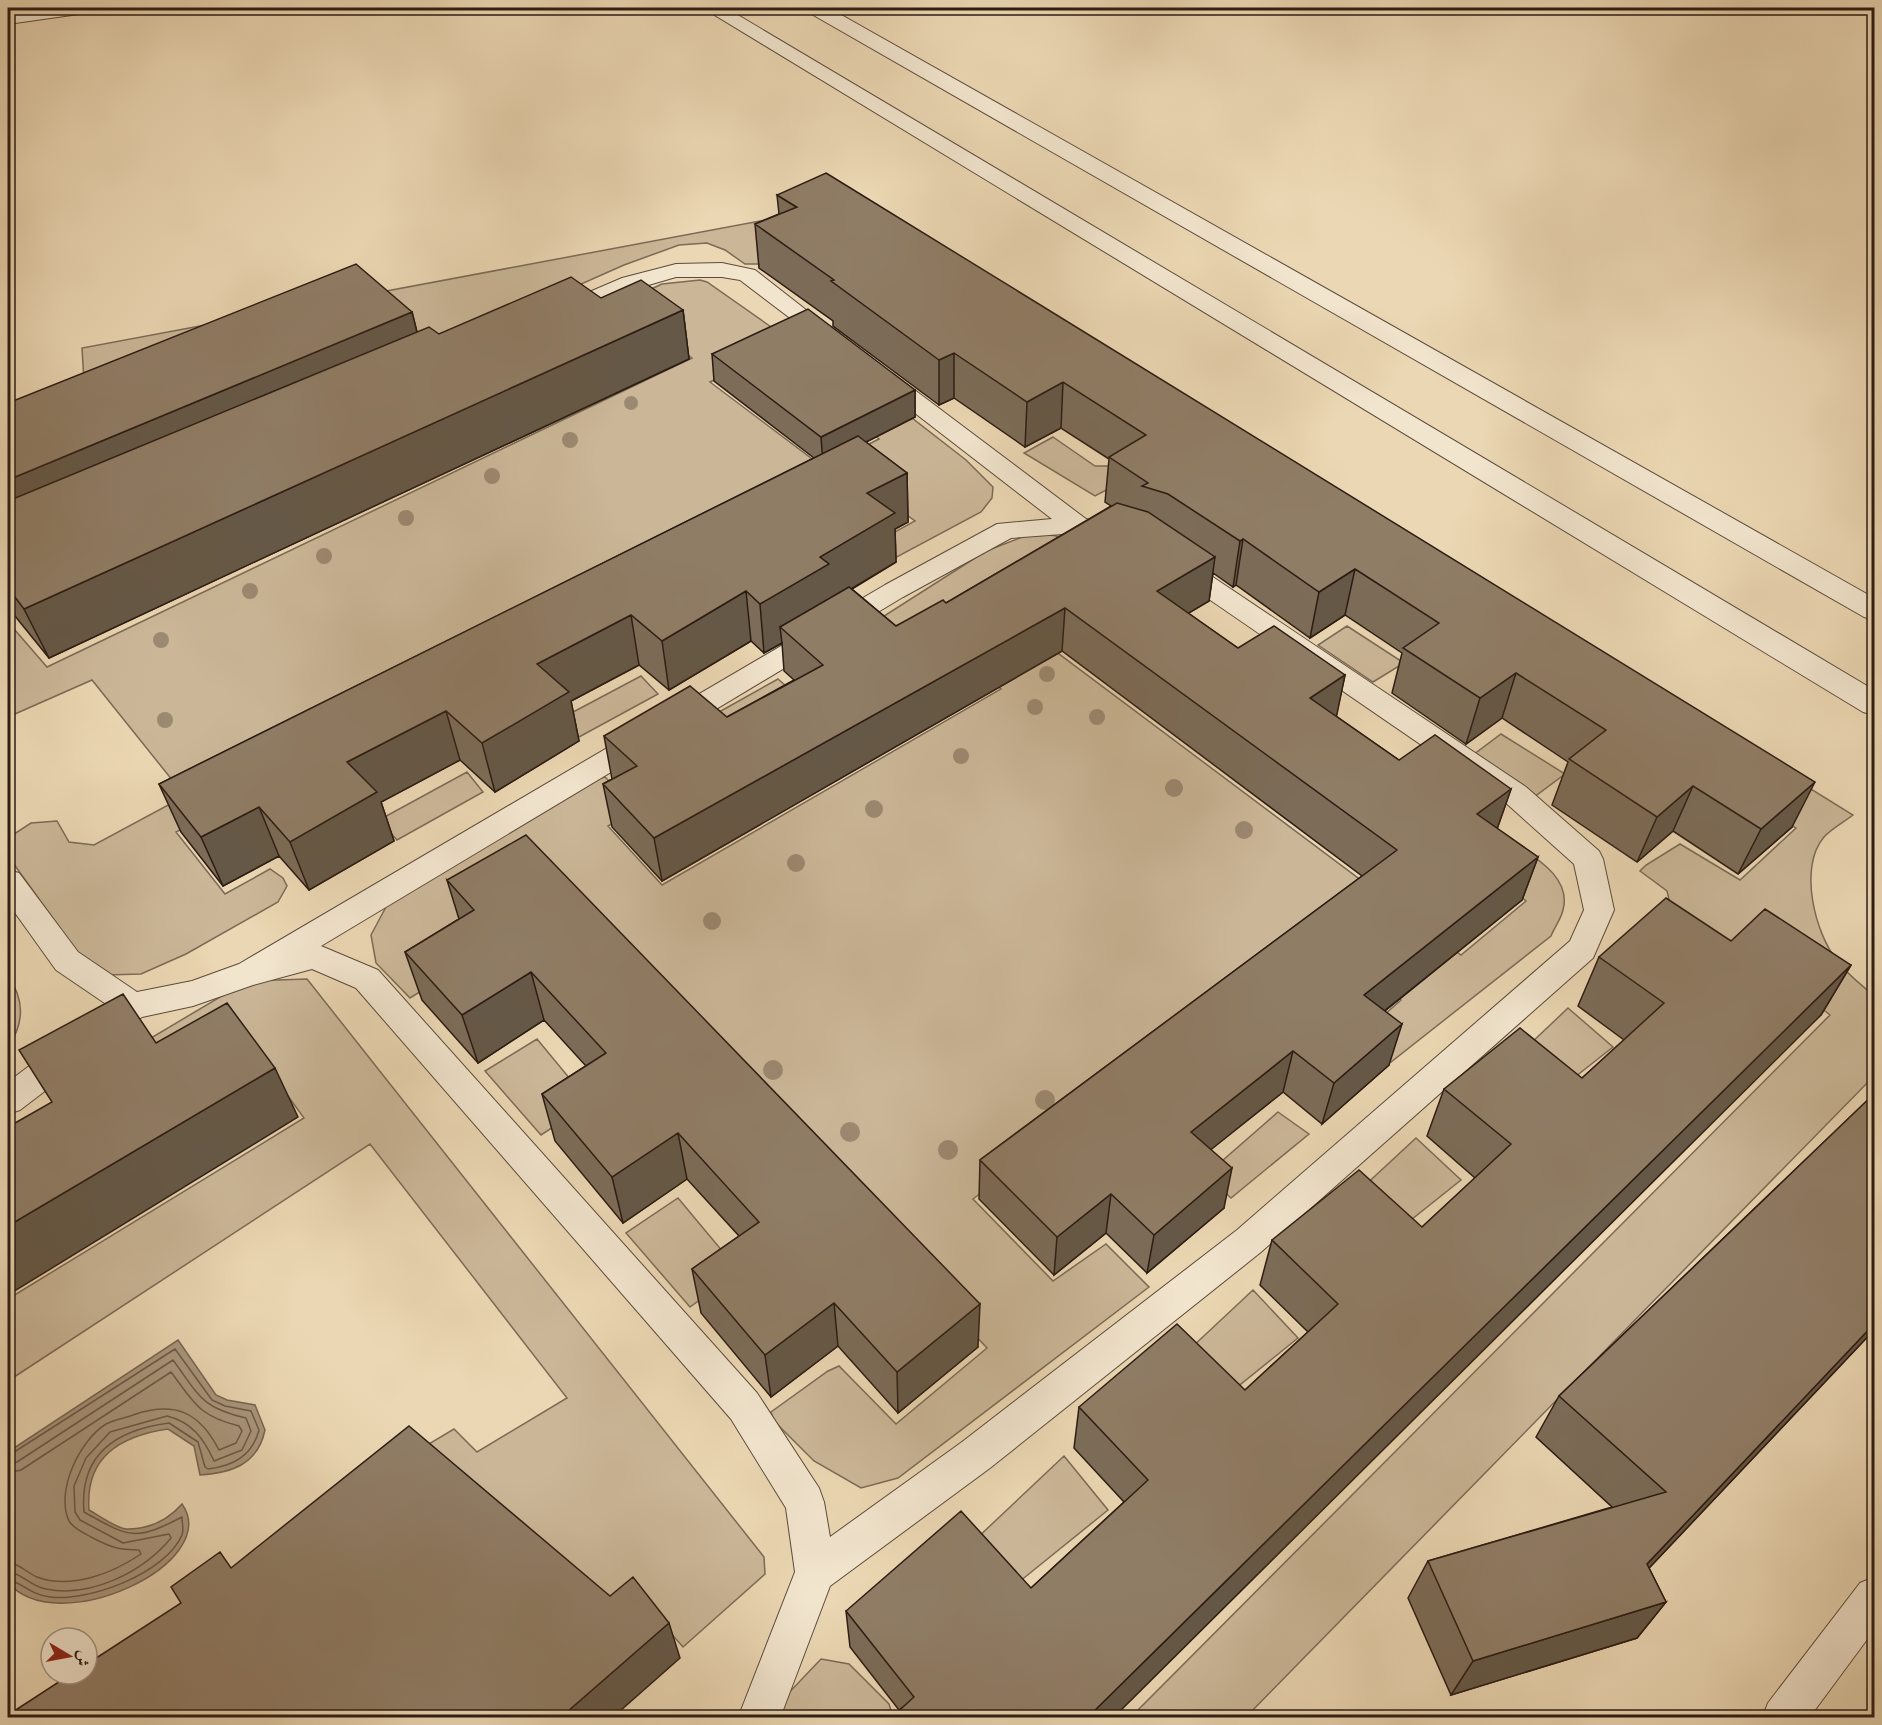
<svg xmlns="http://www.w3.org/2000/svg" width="1882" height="1725" viewBox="0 0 1882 1725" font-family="Alegreya,Amiri,serif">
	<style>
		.green { fill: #cbb798; stroke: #7c6a56; stroke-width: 1.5 }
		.water { fill: #aa977d; stroke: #786653; stroke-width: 1.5 }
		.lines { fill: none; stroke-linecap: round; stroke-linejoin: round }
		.shore { stroke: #6c5a48; stroke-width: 1.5 }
		.service-casing { stroke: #5c4b3b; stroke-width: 2 }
		.minor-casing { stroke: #5c4b3b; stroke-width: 2 }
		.tertiary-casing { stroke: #5c4b3b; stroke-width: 2 }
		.service { fill: #f2e5ce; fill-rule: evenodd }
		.minor { fill: #f2e5ce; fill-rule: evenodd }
		.tertiary { fill: #f2e5ce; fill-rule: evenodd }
		.tree { fill: #9c8971 }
		.wall { fill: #7c6c58; stroke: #2d1c13; stroke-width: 1.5 }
		.shaded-wall { fill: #655847; stroke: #2d1c13; stroke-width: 1.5 }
		.building { fill: #907d66; stroke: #2d1c13; stroke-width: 1.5 }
	</style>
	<rect width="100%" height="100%" fill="#ebd7b3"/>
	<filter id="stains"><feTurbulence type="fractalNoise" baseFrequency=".00333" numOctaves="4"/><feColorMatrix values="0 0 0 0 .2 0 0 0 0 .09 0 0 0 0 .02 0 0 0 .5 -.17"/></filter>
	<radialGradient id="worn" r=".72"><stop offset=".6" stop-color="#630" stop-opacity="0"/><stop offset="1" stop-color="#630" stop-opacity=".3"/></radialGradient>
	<path class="green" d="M855,198L1853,815C1844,822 1831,829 1824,837C1798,867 1815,934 1838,962C1848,975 1862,985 1874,996V1076L1246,1717H1131L1830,1015L1794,987L1673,916L1667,891L1640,871L1646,865L1680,844L1740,880L1796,828L829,216L792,252L758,264H745L725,250L707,243L679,245L624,265L419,356L85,398L82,348L787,216Z
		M700,280L707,282L804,350L764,356L710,382L823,467L879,439L847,415L881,394L966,460L993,487L992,498L981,512L895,558L873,544L915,521L861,482L176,832L225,894L270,869L283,878L287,886L278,902L186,954L141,974L106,975L80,956L8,856V838L31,823L57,821L69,842L94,845L185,796L92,680L8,717V622L47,667L692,358L650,327L578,322L662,284Z
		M1053,437L1095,466H1108L1122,477L1120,483L1095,496L1024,453Z
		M1051,535L1080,541L999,609L1461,955L1526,901L1482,864L1510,840C1532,856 1572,876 1563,910C1561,919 1554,928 1551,936L1391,1062L1359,1037L1401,1000L1321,937L973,1199L1053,1281L1106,1244L1149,1287L898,1478L861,1488L814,1461L774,1421L771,1412L828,1371L839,1366L896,1424L987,1348L542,876L473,959L410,998L376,963L371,935L387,905L592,780L605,777L638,809L608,826L662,885L1001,689L944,641L859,632L986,551L1025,536Z
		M1347,626L1404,663L1373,682L1318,645Z
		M641,676L658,694L579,737L560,719Z
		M778,679L807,704L703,721Z
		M1501,734L1565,774L1534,797L1473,755Z
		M467,772L483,792L397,840L379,820Z
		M8,976C25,1000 24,1024 8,1047Z
		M307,979L764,1557L765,1574L683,1647L646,1605L505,1717L417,1451L454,1429L477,1452L567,1398L370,1144L8,1381V1299L304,1118L253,1048L186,1084L151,1038L247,981Z
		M1568,1008L1613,1047L1547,1099L1507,1066Z
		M537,1039L590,1103L541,1135L485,1071Z
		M1278,1112L1309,1134L1231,1198L1206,1175Z
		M1416,1138L1461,1180L1387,1239L1347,1202Z
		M678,1198L739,1271L690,1307L626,1233Z
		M1253,1290L1298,1338L1215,1405L1175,1363Z
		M1064,1456L1108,1510L1014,1586L975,1540Z
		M821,1659L849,1664L889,1704L893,1717L777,1718L780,1702Z"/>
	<path class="water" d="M178,1340L216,1395L227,1400L255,1405L265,1430C258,1464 232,1473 200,1475L194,1446L168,1429C120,1436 85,1457 89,1510C98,1515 117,1529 127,1529C149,1529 168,1520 182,1504C224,1564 55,1641 8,1582V1452Z"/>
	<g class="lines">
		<path class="shore" d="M8,1456L175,1349L212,1400L225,1406L251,1411L259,1430C252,1456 233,1466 208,1469L205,1467L198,1442L169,1423C116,1430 79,1455 84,1512C129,1537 134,1542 182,1517C182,1523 184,1530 182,1535C166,1573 89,1602 50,1597C32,1595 23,1584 8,1579
			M8,1464L17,1462L173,1360C199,1395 201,1408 246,1418L251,1431L242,1450L214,1461C204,1439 192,1422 167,1416L110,1432L86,1458L74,1486L75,1512L80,1520L123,1543L169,1534L171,1538C143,1572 91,1598 46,1589C32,1587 22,1574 8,1571
			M8,1473L21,1470L171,1372C195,1404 199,1416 239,1426L242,1431L236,1443L219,1450C199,1411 174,1401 133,1415C125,1418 114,1420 106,1424C80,1440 55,1491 69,1521C74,1529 84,1533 91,1537C110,1547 118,1550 139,1550L141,1554C113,1573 71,1590 37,1577C27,1573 20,1564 8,1562"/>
		<defs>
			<path id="service" d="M722,263L755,270L842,338L839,343H823L740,280L722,277H676L638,288L560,320L552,318L549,313L552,308L622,278L676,264Z
				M884,371L892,373L1086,519L1127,531L1131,537L1127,543L1118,545L1076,533L1011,538L903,597L321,946L378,970L757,1393L819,1488L824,1502L830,1537L962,1442L1237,1230L1570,941L1584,910L1574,864L1506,803L1168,571L1164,565L1168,559L1177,557L1186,559L1526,787L1599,851L1603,859L1614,910L1593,958L1261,1252L990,1468L830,1586L780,1718H738L795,1572L786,1508L731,1419L356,988L312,969L253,985L193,1006L142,1017L20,1110L8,1114V1082L109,1006L56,970L8,903V870L19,873L78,952L137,992L192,981L239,964L885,585L997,524L1052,519L876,383L872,378L876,373Z
				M1874,1577V1630L1809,1718H1762L1768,1703L1860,1583Z"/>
			<path id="minor" d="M703,8H726L1874,690V715L1863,712Z
				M805,8H829L1874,598V620L1864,617L808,12Z"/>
			<path id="tertiary" d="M40,8H89L86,12L79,14L8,24V12Z"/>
		</defs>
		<use href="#service" class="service-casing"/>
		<use href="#minor" class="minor-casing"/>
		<use href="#tertiary" class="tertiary-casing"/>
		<use href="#service" class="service"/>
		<use href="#minor" class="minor"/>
		<use href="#tertiary" class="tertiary"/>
	</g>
	<g class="tree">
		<circle cx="631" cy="403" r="7"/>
		<circle cx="570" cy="440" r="8"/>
		<circle cx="492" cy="476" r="8"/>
		<circle cx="406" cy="518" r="8"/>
		<circle cx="324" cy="556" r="8"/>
		<circle cx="250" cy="591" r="8"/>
		<circle cx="161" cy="640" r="8"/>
		<circle cx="1047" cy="674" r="8"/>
		<circle cx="1035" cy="707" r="8"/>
		<circle cx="1097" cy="717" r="8"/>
		<circle cx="165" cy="720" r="8"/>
		<circle cx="961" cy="756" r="8"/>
		<circle cx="1174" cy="788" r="9"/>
		<circle cx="874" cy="809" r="9"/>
		<circle cx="1244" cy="830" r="9"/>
		<circle cx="796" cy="863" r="9"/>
		<circle cx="712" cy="921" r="9"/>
		<circle cx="773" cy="1070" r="10"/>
		<circle cx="1045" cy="1100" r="10"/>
		<circle cx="850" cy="1132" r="10"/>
		<circle cx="948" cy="1150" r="10"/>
	</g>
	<path class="wall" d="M777,195L1792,827L1738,874L1673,831L1637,862L1552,805L1568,762L1502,718L1466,744L1392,693L1402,653L1345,615L1310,638L1236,585L1233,587L1213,573L1209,601L1188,613L1238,648L1345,675L1336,716L1399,760L1511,789L1497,829L1538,857L1522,900L1385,1011L1389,1065L1322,1124L1283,1092L1211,1149L1224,1208L1147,1273L1106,1233L1054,1275L979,1199L980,1160L1362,876L1062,651L662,881L612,827L603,784L612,779L604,736L727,717L794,680L784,671L782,643L764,653L751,641L669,690L639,665L571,701L579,741L495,792L460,760L381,802L394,841L309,890L279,856L223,886L181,832L159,784L814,458L714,381L712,354L915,390V417L866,442L907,473L908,522L895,529L896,562L852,589L896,626L946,603L1111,506L1105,502L1109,459L1061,428L1025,447L954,398L939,405L833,326V321L759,268L755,224L779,214Z
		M601,298L683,310L689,359L49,658L15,616L8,601V403L412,312L417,332L439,334Z
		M447,880L978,1347L898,1413L838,1346L771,1397L701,1313L692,1269L739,1236L687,1179L623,1223L555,1141L542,1094L586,1066L544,1020L478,1063L422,1000L405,952L459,919Z
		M1731,941L1851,965L1821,1015L899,1710L850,1647L846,1611L1031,1588L1124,1502L1074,1448L1079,1407L1245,1390L1308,1332L1260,1285L1272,1240L1422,1227L1475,1178L1427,1136L1444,1089L1582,1078L1624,1040L1578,1006L1599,957Z
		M1875,1093V1329L1649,1568L1666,1602L1637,1638L1451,1695L1408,1598L1428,1561L1612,1507L1536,1437L1559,1396Z"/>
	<path class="shaded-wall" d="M683,310L689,359L49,658L24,609Z
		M412,312L424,361L8,540V480Z
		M954,353V398L939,405V360Z
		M1063,382L1061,428L1025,447L1027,402Z
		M915,390V417L823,464L821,437Z
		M907,473L908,522L895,529L896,562L831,601L780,627L782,643L764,653L760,604L820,557L867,493Z
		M1243,539L1236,585L1233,587L1240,541Z
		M1215,557L1209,601L1152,635L1157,591Z
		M1355,569L1345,615L1310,638L1319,592Z
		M746,591L751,641L669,690L662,641Z
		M1065,608L1062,651L662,881L654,838Z
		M631,615L639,665L571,701L579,741L495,792L482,743L537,664Z
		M1516,673L1502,718L1466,744L1480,698Z
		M1345,675L1336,719L1310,698Z
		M446,711L460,760L381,802L394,841L309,890L290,842L347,762Z
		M1815,782L1792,827L1738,874L1761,829Z
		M1693,786L1673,831L1637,862L1657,817Z
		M1511,789L1496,832L1477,814Z
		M259,807L279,856L223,886L201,837Z
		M1538,857L1522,900L1352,1037L1364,995Z
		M1851,965L1821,1015L1113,1718H1087Z
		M531,972L544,1020L478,1063L462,1015Z
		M1402,1024L1389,1065L1322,1124L1334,1083Z
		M1293,1051L1283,1092L1183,1172L1191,1132Z
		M275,1068L298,1117L8,1295V1226Z
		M678,1133L687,1179L623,1223L612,1177Z
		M1232,1168L1224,1208L1147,1273L1154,1235Z
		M1111,1194L1106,1233L1054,1275L1057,1237Z
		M834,1303L838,1346L771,1397L765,1355Z
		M980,1304L978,1347L898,1413L897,1372Z
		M1875,1323V1329L1618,1601L1647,1564Z
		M1666,1602L1637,1638L1451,1695L1473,1661Z
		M669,1623L680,1658L612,1718H560Z"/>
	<path class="building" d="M826,173L1815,782L1761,829L1693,786L1657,817L1569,759L1606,730L1516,673L1480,698L1403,648L1439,623L1355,569L1319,592L1243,539L1240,541L1168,494L1142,486L1148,483L1109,457L1146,435L1063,382L1027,402L954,353L939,360L831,281L834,280L755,224L797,207L777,195Z
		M356,264L412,312L8,480V403Z
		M571,277L601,298L641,280L683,310L24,609L8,588V501L429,327L439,334Z
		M808,309L915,390L821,437L712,354Z
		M858,436L907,473L867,493L895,513L820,557L829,564L760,604L746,591L662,641L631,615L537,664L569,692L482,743L446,711L347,762L377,792L290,842L259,807L201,837L159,784Z
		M1117,503L1148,512L1215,557L1157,591L1238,648L1274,626L1345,675L1310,698L1399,760L1435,735L1511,789L1477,814L1538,857L1364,995L1402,1024L1334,1083L1293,1051L1191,1132L1232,1168L1154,1235L1111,1194L1057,1237L980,1160L1397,850L1065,608L654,838L603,784L637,766L604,736L690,686L727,717L823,665L780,627L849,587L896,626L943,600L946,603Z
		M526,835L980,1304L897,1372L834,1303L765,1355L692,1269L759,1222L678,1133L612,1177L542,1094L606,1053L531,972L462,1015L405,952L474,910L447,880Z
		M1666,898L1731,941L1765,909L1851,965L1087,1718H891L914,1697L846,1611L961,1511L1031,1588L1148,1480L1079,1407L1177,1324L1245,1390L1338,1304L1272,1240L1359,1170L1422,1227L1511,1144L1444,1089L1520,1028L1582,1078L1664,1003L1599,957Z
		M123,994L156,1043L227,1003L275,1068L8,1226V1127L52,1102L19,1050Z
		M1875,1093V1323L1647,1564L1666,1602L1473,1661L1428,1561L1666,1492L1559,1396Z
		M409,1426L610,1596L633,1577L669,1623L560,1718H8V1715L71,1674H87V1664L181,1603L171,1587L220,1552L231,1568Z"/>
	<rect width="1882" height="1725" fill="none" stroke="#ebd7b3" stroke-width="30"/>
	<rect x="9" y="9" width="1864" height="1707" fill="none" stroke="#2d1c13" stroke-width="3"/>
	<rect x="15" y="15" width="1852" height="1695" fill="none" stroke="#2d1c13" stroke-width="1.5"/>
	<g transform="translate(69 1656) rotate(100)"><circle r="28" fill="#f2e5ce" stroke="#a39583" stroke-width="1.5"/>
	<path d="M0-4.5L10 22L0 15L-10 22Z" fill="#8f2418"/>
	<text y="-9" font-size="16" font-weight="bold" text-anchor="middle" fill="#2d1c13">ش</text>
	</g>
	<rect width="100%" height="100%" filter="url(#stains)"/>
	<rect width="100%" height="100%" fill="url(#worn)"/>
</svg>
